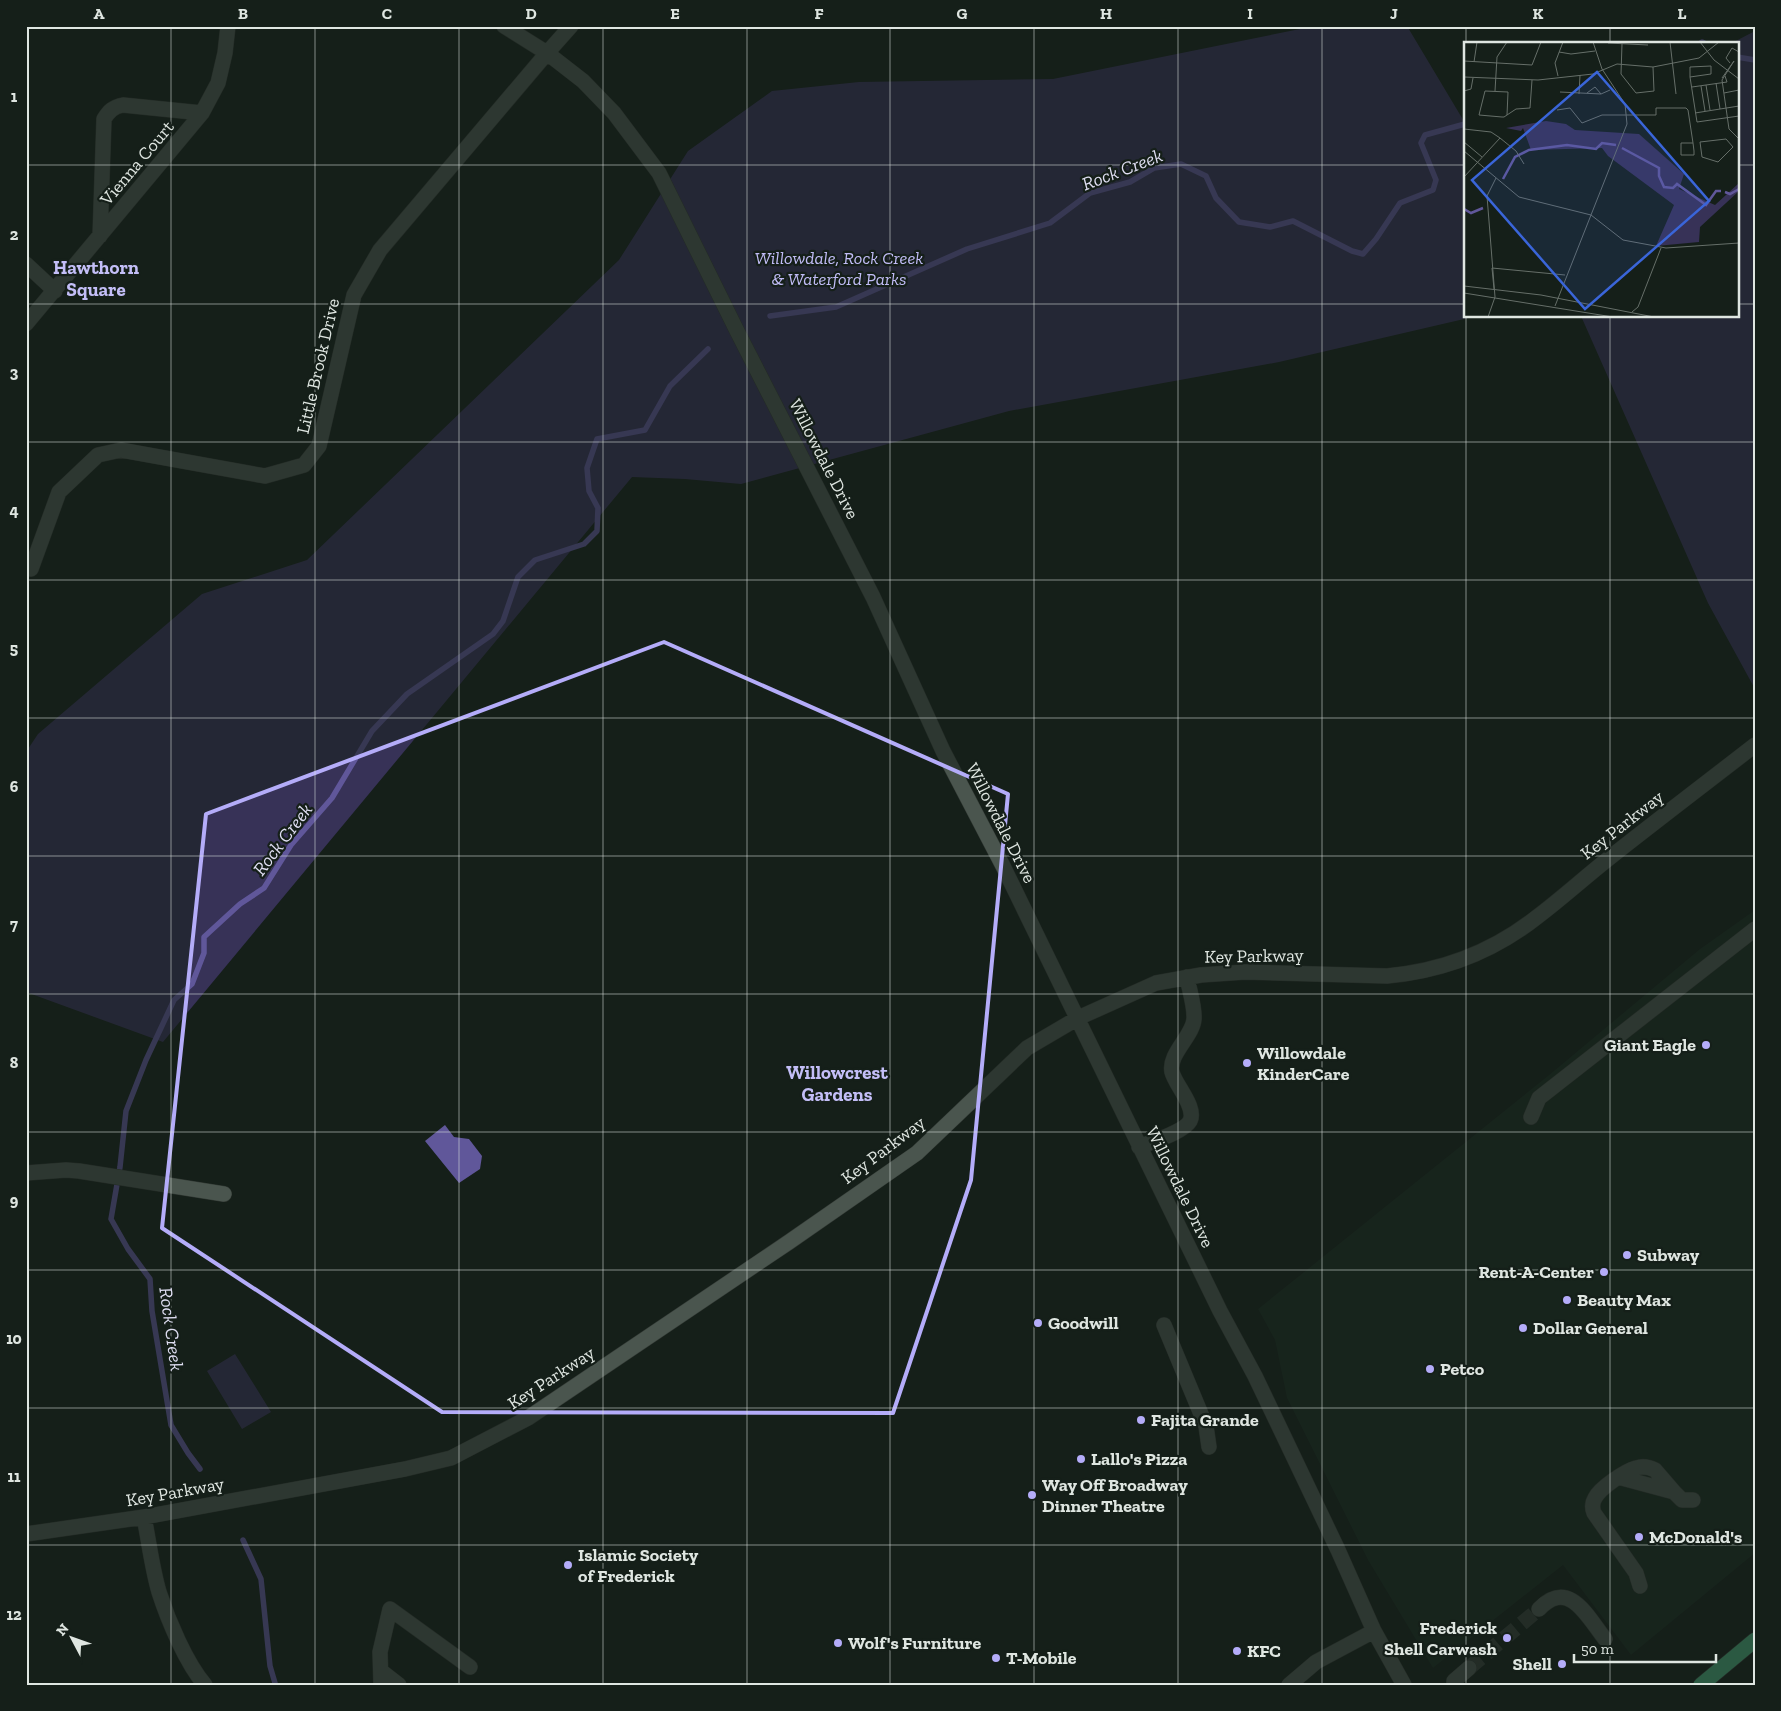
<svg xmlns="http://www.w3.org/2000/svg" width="1781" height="1711" viewBox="0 0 1781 1711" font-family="'Zilla Slab',serif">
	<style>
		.built { fill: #1a2a20 }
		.green { fill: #373257 }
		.water { fill: #60579a }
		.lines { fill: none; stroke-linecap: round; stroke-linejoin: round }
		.stream { stroke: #60579a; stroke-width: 5.5 }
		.minor-tunnel { stroke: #333d37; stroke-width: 15; stroke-dasharray: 15 8; stroke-linecap: butt }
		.minor-casing { stroke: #333a35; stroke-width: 16 }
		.major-casing { stroke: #333a35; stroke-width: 16 }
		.minor { stroke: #4a554e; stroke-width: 15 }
		.major { stroke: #45a074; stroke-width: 15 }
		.marked { fill: none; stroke: #b4acf9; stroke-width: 4; stroke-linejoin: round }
		.grid { fill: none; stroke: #dfe6e1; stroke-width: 1; stroke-opacity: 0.55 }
		.poi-dot { fill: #b4acf9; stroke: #151f19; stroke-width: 2 }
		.labels { text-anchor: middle; stroke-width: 4.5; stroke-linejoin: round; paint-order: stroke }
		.street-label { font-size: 18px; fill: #dfe6e1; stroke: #151f19 }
		.park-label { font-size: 18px; font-style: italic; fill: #c1bcf6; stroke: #151f19 }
		.poi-label { font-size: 18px; font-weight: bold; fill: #dfe6e1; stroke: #151f19; text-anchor: start }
		.water-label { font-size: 19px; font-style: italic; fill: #dfdef2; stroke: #151f19 }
		.neighbourhood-label { font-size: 19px; font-weight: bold; fill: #c3bef7; stroke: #151f19 }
		.inset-river { fill: none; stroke: #60579a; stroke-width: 2.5 }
		.inset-road { fill: none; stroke: #666f69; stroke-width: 1 }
		.view { fill: #3a65d9; fill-opacity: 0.15; stroke: #3a65d9; stroke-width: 2.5 }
		.inset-edge { fill: none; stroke: #dfe6e1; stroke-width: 2.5 }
		.neatline { fill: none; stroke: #dfe6e1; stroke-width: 2 }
		.grid-label { font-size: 16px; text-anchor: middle; font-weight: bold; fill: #dfe6e1 }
	</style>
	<rect width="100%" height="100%" fill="#151f19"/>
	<path class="built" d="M1755,910V1553L1631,1655L1563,1565L1433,1668L1368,1560L1287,1398L1275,1340L1258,1309L1549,1075L1700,949Z"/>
	<path class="green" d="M1315,26H1407L1465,123V316H1477L1279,362L1009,411L741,484L685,479L632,477L163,1042L26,992V752L38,734L202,594L307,560L619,260L688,151L772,91L859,82L1053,79Z
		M1755,31V689L1708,603L1581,316H1737V44H1730Z
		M235,1354L271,1412L242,1429L207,1371Z"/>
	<path class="water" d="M445,1125L454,1137L469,1139L482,1156L480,1169L459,1183L425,1141Z"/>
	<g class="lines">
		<path class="stream" d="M1699,44L1702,42L1706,44
			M1737,57L1755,60
			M770,316L836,307L967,249L1050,223L1090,193L1130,182L1154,168L1181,164L1206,176L1216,198L1239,222L1270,227L1293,221L1352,251L1363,254L1376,239L1400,203L1433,190L1436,180L1421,143L1425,135L1465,124
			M200,1469L188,1453L171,1425L152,1311L150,1279L128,1249L111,1219L120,1167L126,1111L146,1060L174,1000L192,984L204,953V937L240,904L264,888L291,845L332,798L372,731L407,694L493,634L503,621L518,577L535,560L584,544L597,531L598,508L589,491L587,468L597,439L645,430L670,386L708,349
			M243,1540L261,1579L270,1666L275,1683"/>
		<path class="minor-tunnel" d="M1469,1668L1539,1609"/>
		<defs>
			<path id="minor" d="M504,26L547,53L583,81L614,113L659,173L737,331L873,597L943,751L1003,866L1220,1311L1255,1376L1338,1550L1374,1631L1404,1685
				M100,236L104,119C109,111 113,107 123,105L202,113
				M26,264L55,291
				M26,324L202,113L218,83L225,53L228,26
				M31,569L59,492L98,455L121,450L265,476L304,465L319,446L354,295L380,250L547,53L571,26
				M1531,1117L1539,1098L1755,929
				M1139,1147C1151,1142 1184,1132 1190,1121C1197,1107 1175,1085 1172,1072C1168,1054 1193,1036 1194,1019C1195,1007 1189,989 1187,977
				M26,1173L66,1170L79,1171L224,1194
				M1164,1325L1206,1426L1209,1447
				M1618,1477L1674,1492L1682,1500H1693
				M144,1517C149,1542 152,1568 159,1592C168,1620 186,1663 205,1685
				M26,1534L144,1517L405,1469L451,1458L528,1418L789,1242L917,1153L1027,1048L1078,1018L1156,983L1201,975L1245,972L1387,976C1442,971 1494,951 1537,917C1561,899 1584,878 1608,859C1656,821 1706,783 1755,745
				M1640,1586L1636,1573L1594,1513C1592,1508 1592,1503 1595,1498C1600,1488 1625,1471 1636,1468C1642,1466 1649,1467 1655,1470L1674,1492
				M1539,1609C1569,1578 1587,1616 1605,1639
				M381,1671L399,1685
				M381,1685L380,1652L390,1609L470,1667
				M1289,1685L1316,1662L1374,1631
				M1454,1685V1681L1469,1668"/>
			<path id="major" d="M1701,1685L1755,1640"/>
		</defs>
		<use href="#minor" class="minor-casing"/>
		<use href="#major" class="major-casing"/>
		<use href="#minor" class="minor"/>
		<use href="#major" class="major"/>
	</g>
	<path d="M0 0H1781V1711H0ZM664,642L1008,794L971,1180L893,1413L442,1412L162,1228L206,814Z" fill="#151f19" fill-opacity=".55" fill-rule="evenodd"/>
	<path class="marked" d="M664,642L1008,794L971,1180L893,1413L442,1412L162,1228L206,814Z"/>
	<path class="grid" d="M171,26V1685M315,26V1685M459,26V1685M603,26V1685M747,26V1685M890,26V1685M1034,26V1685M1178,26V1685M1322,26V1685M1466,26V44M1610,26V44M26,165H1465M1737,165H1755M26,304H1465M1737,304H1755M1466,316V1685M1610,316V1685M26,442H1755M26,580H1755M26,718H1755M26,856H1755M26,994H1755M26,1132H1755M26,1270H1755M26,1408H1755M26,1545H1755"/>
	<g class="poi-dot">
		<circle cx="1706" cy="1045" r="5"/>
		<circle cx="1247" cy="1063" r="5"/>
		<circle cx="1627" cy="1255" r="5"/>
		<circle cx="1604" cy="1272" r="5"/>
		<circle cx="1567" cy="1300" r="5"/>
		<circle cx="1038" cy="1323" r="5"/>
		<circle cx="1523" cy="1328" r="5"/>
		<circle cx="1430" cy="1369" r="5"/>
		<circle cx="1141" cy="1420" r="5"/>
		<circle cx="1081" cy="1459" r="5"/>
		<circle cx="1032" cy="1495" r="5"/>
		<circle cx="1639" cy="1537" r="5"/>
		<circle cx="568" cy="1565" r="5"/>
		<circle cx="1507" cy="1638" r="5"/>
		<circle cx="838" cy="1643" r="5"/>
		<circle cx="1237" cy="1651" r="5"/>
		<circle cx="996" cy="1658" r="5"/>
		<circle cx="1562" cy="1664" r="5"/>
	</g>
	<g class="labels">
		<g class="street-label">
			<text transform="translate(137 163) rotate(-50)" y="6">Vienna Court</text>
			<text transform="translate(318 366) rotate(-77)" y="6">Little Brook Drive</text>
			<text transform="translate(824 459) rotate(63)" y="6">Willowdale Drive</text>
			<text transform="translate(1001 823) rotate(63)" y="6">Willowdale Drive</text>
			<text transform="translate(1622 825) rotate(-38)" y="6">Key Parkway</text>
			<text transform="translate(1254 956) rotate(-1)" y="6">Key Parkway</text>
			<text transform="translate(883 1150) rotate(-37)" y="6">Key Parkway</text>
			<text transform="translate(1180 1187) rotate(64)" y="6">Willowdale Drive</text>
			<text transform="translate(551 1378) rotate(-33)" y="6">Key Parkway</text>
			<text transform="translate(175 1492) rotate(-10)" y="6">Key Parkway</text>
		</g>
		<g class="park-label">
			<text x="839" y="264">Willowdale, Rock Creek<tspan x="839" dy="21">&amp; Waterford Parks</tspan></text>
		</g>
		<g class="poi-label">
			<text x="1696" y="1051" text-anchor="end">Giant Eagle</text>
			<text x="1257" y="1059">Willowdale<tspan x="1257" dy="21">KinderCare</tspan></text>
			<text x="1637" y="1261">Subway</text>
			<text x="1594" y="1278" text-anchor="end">Rent-A-Center</text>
			<text x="1577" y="1306">Beauty Max</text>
			<text x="1048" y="1329">Goodwill</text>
			<text x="1533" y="1334">Dollar General</text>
			<text x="1440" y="1375">Petco</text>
			<text x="1151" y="1426">Fajita Grande</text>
			<text x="1091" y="1465">Lallo's Pizza</text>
			<text x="1042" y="1491">Way Off Broadway<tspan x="1042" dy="21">Dinner Theatre</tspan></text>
			<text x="1649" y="1543">McDonald's</text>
			<text x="578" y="1561">Islamic Society<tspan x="578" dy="21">of Frederick</tspan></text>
			<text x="1497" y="1634" text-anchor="end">Frederick<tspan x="1497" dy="21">Shell Carwash</tspan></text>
			<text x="848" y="1649">Wolf's Furniture</text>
			<text x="1247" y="1657">KFC</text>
			<text x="1006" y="1664">T-Mobile</text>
			<text x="1552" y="1670" text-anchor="end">Shell</text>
		</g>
		<g class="water-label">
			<text transform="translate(1122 169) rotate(-21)" y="7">Rock Creek</text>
			<text transform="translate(282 839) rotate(-53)" y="7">Rock Creek</text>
			<text transform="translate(172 1329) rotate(82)" y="7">Rock Creek</text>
		</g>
		<g class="neighbourhood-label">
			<text x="96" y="274">Hawthorn<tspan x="96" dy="22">Square</tspan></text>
			<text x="837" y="1079">Willowcrest<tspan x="837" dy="22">Gardens</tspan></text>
		</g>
	</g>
	<g transform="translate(1464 42)">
		<rect width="275" height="275" fill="#151f19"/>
		<path d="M82,79L102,82L111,88L175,92L220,132L215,147L251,163L274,142L275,133V149L236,185L235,200L192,204L210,163L144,114L138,106L67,108L59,86L57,89L42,86Z" fill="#373257"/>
		<path class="inset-river" d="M158,106L195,126V134L200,145L209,146L213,142L242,163L252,149H257M39,137L51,115L65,108L103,103L132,107L138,101L152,103M261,150L266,152L275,147M0,167L7,171L19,166"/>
		<path class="inset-road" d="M206,0L212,52M236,0L250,18L275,37M144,1L184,3M158,2L157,32L172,51L190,49L189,25M95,10L107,12L131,9M0,19L68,23L77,0M10,20L13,0M266,21L262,16L268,6L275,10M94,34L91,21L99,0M0,35L74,38L129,32L153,22L189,25L235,16L255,0M226,35V25L247,24V32L226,35L233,80L275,74M258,36L270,19L258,38L265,87L275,97M252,41L256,67M242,43L246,68M237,44L241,69M228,45L263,40L261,34M0,49L7,47L9,36M31,49L33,15L43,0M96,50L137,52L146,48M123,51L131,45L137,52M260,51L275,48M115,52L116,33M93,68L106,66L118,81L138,73H192V66H222L224,68L229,101L230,109V113H217V101H229M231,71L275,64M43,73L44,50L21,49L15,73L38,75H40L52,67L66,66L68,38M0,87L27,90L36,96L0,135M36,96L52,109L60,122M262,97L269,105L254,120L238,115L236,100ZM0,100L18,115M0,109L55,155L127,173L159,198L202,206L275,201M28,226L101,233M28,226L30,247M0,244L77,253L190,275M0,251L149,275M91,264L163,82L161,62L138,27L129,0M168,270L174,265L197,206M24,275L31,255L23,154L32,136"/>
		<path class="view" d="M133,30L245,159L121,267L8,138Z"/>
		<rect width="275" height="275" class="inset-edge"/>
	</g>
	<rect width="1781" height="1711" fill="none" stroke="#151f19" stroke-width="55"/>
	<g transform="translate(72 1638) rotate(311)" stroke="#151f19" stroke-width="4" paint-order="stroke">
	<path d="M0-4L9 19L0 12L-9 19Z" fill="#dfe6e1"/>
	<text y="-8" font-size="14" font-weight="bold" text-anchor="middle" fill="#dfe6e1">N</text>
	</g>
	<path d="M1574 1654v8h142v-8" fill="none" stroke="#dfe6e1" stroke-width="2.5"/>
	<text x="1581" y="1654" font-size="15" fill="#dfe6e1" stroke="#151f19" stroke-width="4" paint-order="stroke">50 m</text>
	<rect x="28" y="28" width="1726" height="1656" class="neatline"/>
	<g class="grid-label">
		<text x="99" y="19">A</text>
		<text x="243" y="19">B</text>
		<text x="387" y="19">C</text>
		<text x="531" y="19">D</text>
		<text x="675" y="19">E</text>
		<text x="819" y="19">F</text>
		<text x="962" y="19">G</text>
		<text x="1106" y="19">H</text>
		<text x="1250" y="19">I</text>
		<text x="1394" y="19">J</text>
		<text x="1538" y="19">K</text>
		<text x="1682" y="19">L</text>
		<text x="14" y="102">1</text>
		<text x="14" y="240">2</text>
		<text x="14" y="378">3</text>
		<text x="14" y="516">4</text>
		<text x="14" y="654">5</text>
		<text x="14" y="792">6</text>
		<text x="14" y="930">7</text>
		<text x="14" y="1068">8</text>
		<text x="14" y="1206">9</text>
		<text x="14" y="1344">10</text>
		<text x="14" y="1482">11</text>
		<text x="14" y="1620">12</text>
	</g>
</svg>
